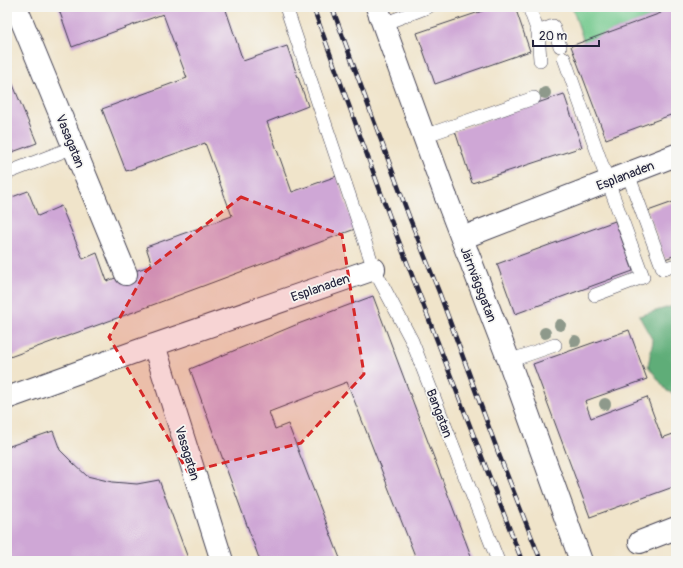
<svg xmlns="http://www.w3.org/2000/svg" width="683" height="568" viewBox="0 0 683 568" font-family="Pangolin,sans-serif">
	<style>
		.green { fill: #73c98d; stroke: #4a7664 }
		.forest { fill: #5ead78; stroke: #40685a }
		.building { fill: #cfa7d6 }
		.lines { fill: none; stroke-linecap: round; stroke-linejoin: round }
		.service-casing { stroke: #413f50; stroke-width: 14 }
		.minor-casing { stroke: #413f50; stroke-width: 24 }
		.tertiary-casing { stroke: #413f50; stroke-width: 24 }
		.service { stroke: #fff; stroke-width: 13 }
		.minor { stroke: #fff; stroke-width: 22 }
		.tertiary { stroke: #fff; stroke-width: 22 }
		.rail-casing { stroke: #22223b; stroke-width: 4.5 }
		.rail { stroke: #f6f6f2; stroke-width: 3; stroke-dasharray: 9; stroke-linecap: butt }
		.tree { fill: #8e998b }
		.marked { fill: #d62828; fill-opacity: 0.2; stroke: #d62828; stroke-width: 3; stroke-dasharray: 8 5; stroke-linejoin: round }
		.labels { text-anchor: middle; stroke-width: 3.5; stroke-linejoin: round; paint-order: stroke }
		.street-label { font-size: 13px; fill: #22223b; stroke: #f6f6f2 }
	</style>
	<rect width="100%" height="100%" fill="#f6f6f2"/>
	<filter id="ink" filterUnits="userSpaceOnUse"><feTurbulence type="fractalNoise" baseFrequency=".025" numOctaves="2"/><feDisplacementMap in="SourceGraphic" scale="8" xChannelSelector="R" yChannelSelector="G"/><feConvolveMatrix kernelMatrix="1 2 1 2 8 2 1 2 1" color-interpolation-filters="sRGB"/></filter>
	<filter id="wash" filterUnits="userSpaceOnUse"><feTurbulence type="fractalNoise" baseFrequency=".012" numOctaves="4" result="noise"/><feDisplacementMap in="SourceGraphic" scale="16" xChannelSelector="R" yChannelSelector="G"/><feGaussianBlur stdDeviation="0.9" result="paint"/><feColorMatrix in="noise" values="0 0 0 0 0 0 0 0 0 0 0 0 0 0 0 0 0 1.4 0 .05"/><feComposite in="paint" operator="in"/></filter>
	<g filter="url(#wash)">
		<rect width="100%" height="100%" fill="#f0e4ca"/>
		<path class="green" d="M572,7H659L661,13L584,42Z"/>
		<path class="forest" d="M676,305V395L667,391L648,366L653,341L639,316Z"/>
		<g id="blocks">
			<path class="building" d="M58,7H225L243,61L287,46L308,106L267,122L292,192L337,176L355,229L139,310L7,358V229H9L7,225V199L28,191L38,216L61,206L83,259L97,253L107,281L152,265L146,247L232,216L205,143L126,171L102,109L187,78L163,14L72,47Z
				M494,7H515L530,51L435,84L417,33Z
				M659,7H676V113L606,139L571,46L661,13Z
				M7,70L37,143L7,154Z
				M564,94L582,147L472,183L455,131Z
				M676,201V255L665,259L648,211Z
				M615,221L633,271L515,314L497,264Z
				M373,296L473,561H417L347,382L269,412L275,429L288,424L341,561H260L190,369L298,324Z
				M629,330L647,379L585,401L591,418L647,397L662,438L676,433V486L590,517L533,364Z
				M53,431L60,450L73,463L87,476L112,482L137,484L159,480L189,561H7V447Z"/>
		</g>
	</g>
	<g filter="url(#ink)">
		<use href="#blocks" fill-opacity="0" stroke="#413f50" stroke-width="1"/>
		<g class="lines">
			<defs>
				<path id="service" d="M286,7L374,269L412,341L498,561
					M529,7L538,32L553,26L560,46
					M383,24L428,7
					M538,32L540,60
					M564,58L608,182L643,277L595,295
					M424,136L534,98
					M7,173L74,147
					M628,174L663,269L676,265
					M509,361L555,345"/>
				<path id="minor" d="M16,7L126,274
					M446,197L467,252
					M462,238L676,155
					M154,345L222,561
					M7,398L154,345L374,269
					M640,542L676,528"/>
				<path id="tertiary" d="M377,7L446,197
					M468,254L509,361L581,561"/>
			</defs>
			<use href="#service" class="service-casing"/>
			<use href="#minor" class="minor-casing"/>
			<use href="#tertiary" class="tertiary-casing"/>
			<use href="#service" class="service"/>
			<use href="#minor" class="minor"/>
			<use href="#tertiary" class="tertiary"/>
			<defs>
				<path id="rail" d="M313,7L393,226L522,561
					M332,7L410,219L439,292L498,452L541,561"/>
			</defs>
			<use href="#rail" class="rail-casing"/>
			<use href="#rail" class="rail"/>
		</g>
		<g class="tree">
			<circle cx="545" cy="93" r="6"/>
			<circle cx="560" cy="325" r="6"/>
			<circle cx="545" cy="333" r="6"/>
			<circle cx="575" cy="341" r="6"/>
			<circle cx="605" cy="404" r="6"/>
		</g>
	</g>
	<path class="marked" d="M241,197L342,235L364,374L301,443L188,472L109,337L146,271Z"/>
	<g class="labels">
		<g class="street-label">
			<text transform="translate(71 141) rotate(68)" y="5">Vasagatan</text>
			<text transform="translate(625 175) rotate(-21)" y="5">Esplanaden</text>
			<text transform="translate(479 284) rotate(69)" y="5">Järnvägsgatan</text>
			<text transform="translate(320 287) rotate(-19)" y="5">Esplanaden</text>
			<text transform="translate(440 413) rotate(69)" y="5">Bangatan</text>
			<text transform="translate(188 453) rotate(73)" y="5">Vasagatan</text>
		</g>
	</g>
	<rect width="683" height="568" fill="none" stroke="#f6f6f2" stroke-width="24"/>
	<path d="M533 40v6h66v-6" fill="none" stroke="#22223b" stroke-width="2"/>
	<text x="539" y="40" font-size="12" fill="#22223b" stroke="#f6f6f2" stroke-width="3" paint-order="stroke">20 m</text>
</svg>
